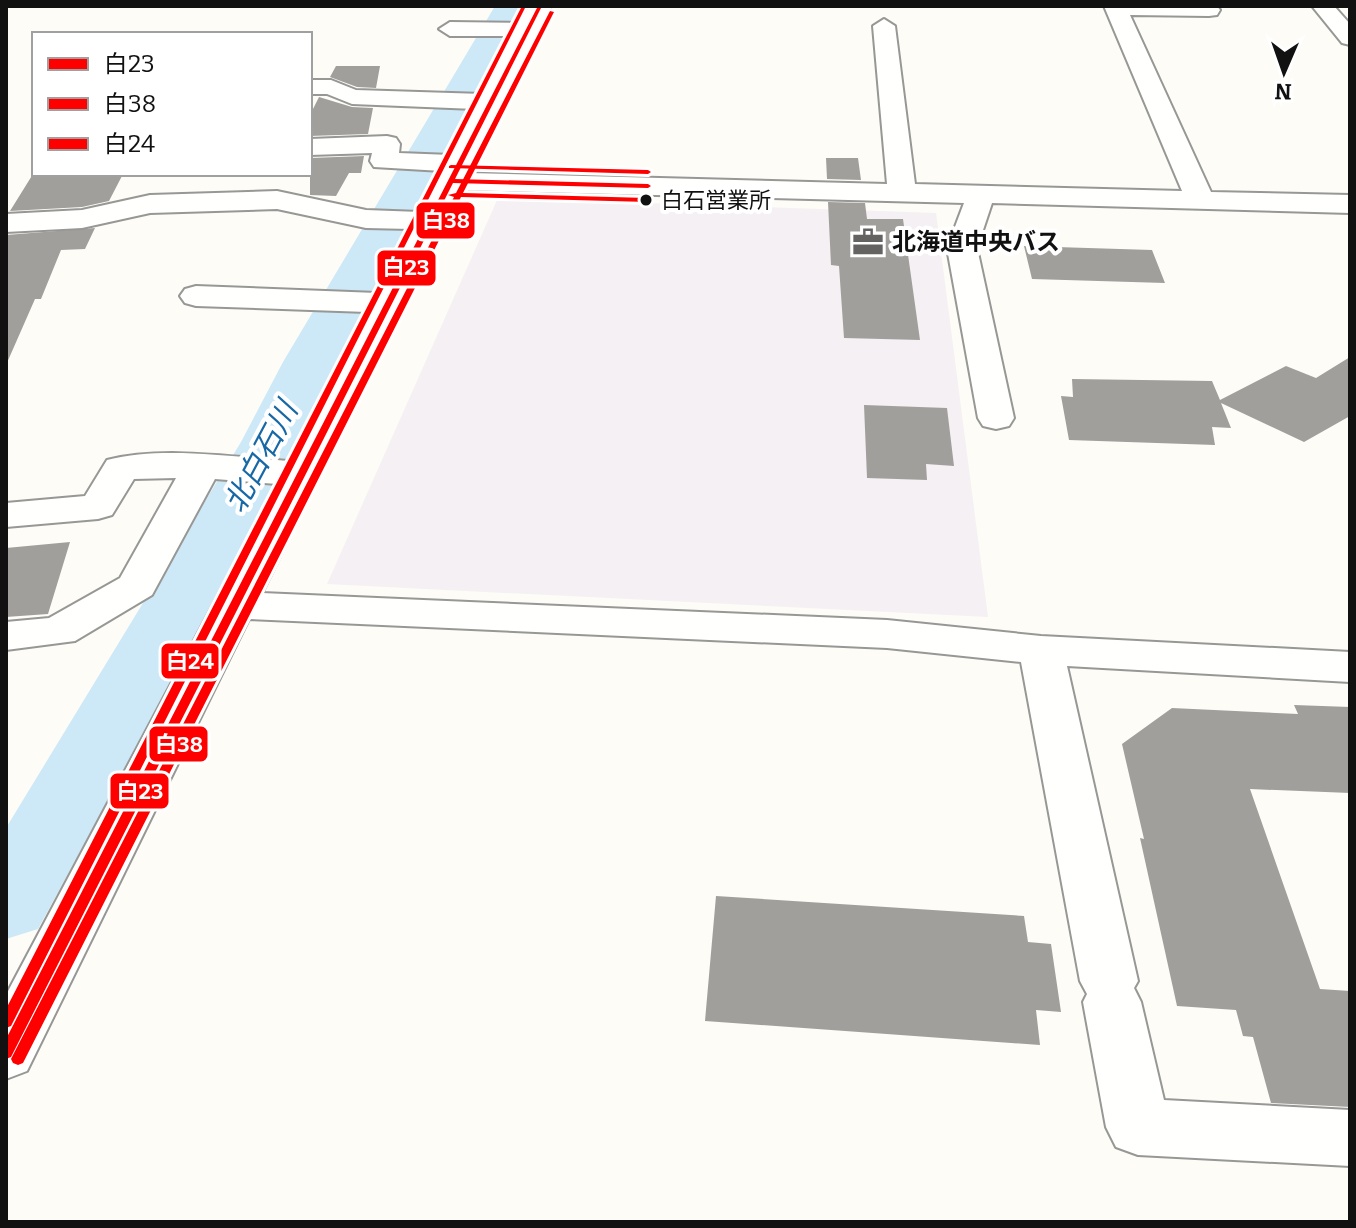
<svg xmlns="http://www.w3.org/2000/svg" width="1356" height="1228" viewBox="0 0 1356 1228" font-family="Bitter,'Noto Sans JP',serif">
	<style>
		.industrial { fill: #f5f0f3 }
		.lines { fill: none; stroke-linecap: round; stroke-linejoin: round }
		.river { fill: #cde8f7; fill-rule: evenodd }
		.building { fill: #a19f9c }
		.minor-casing { stroke: #979795; stroke-width: 4 }
		.minor { fill: #fffffe; fill-rule: evenodd }
		.bus-1-casing { stroke: #fff; stroke-width: 6 }
		.bus-2-casing { stroke: #fff; stroke-width: 6 }
		.bus-3-casing { stroke: #fff; stroke-width: 6 }
		.bus-1 { fill: #f00; fill-rule: evenodd }
		.bus-2 { fill: #f00; fill-rule: evenodd }
		.bus-3 { fill: #f00; fill-rule: evenodd }
		.bus-dot { fill: #111; stroke: #fff; stroke-width: 3 }
		.labels { text-anchor: middle; stroke-width: 8; stroke-linejoin: round; paint-order: stroke }
		.far-bus-label { font-size: 22px; fill: #111; stroke: #fff; text-anchor: start }
		.far-poi-label { font-size: 24px; font-weight: bold; fill: #111; stroke: #fff; text-anchor: start }
		.water-label { font-size: 30px; font-style: italic; fill: #1768a6; stroke: #fff }
		.line-badge { stroke: #fff; stroke-width: 3 }
		.badge-label { font-size: 22px; text-anchor: middle; font-weight: bold; fill: #fff }
	</style>
	<rect width="100%" height="100%" fill="#fdfcf7"/>
	<path class="industrial" d="M498,198L936,213L988,617L327,584Z"/>
	<g class="lines">
		<path class="river" d="M495,6H529L339,362L303,442L38,929L6,939V828L241,442L283,362Z"/>
	</g>
	<path class="building" d="M336,66H380L376,88L357,87L330,77Z
		M319,97L352,107L373,108L368,134L310,136V115Z
		M364,156L361,173H349L336,196L310,195V158Z
		M826,158H858L861,180L827,179Z
		M33,174H123L109,201L82,207L10,211Z
		M828,202L865,203L867,219H903L920,340L844,338L839,266L831,265Z
		M95,228L85,249L61,250L41,299H35L6,365V235Z
		M1024,246L1152,250L1165,283L1032,279Z
		M1350,357V416L1304,442L1221,403L1231,428L1212,427L1215,445L1069,440L1061,396L1073,397L1072,379L1212,381L1220,400L1286,366L1316,378Z
		M864,405L947,408L954,466L926,464L927,480L867,478Z
		M70,542L48,614L6,617V548Z
		M1294,705L1350,707V793L1250,789L1320,989L1350,991V1107L1271,1103L1253,1037L1243,1036L1236,1010L1177,1006L1140,838L1144,839L1122,744L1172,708L1298,714Z
		M716,896L1024,916L1028,942L1051,944L1061,1012L1036,1010L1040,1045L705,1021Z"/>
	<g class="lines">
		<defs>
			<path id="minor" d="M529,6H551L469,173L887,184L873,26L884,19L895,26L915,184L1182,191L1104,6H1217L1220,10L1217,15L1209,16L1130,15L1211,192L1350,195V213L992,203L977,248L1014,418L1009,426L996,429L983,426L978,418L947,248L964,203L460,190L262,593L887,620L1041,636L1350,652V682L1067,666L1138,981L1134,988L1141,1002L1164,1100L1350,1110V1166L1138,1155L1116,1147L1106,1127L1083,1002L1087,994L1080,981L1021,662L887,648L249,619L27,1071L6,1079V995L277,484L215,479L152,595L75,641L6,650V622L49,618L120,578L176,478L134,479L112,515L98,519L6,527V503L85,496L107,460C162,446 232,457 288,461L367,312L196,306L185,303L180,296L185,289L196,286L377,293L411,229L366,228L277,209L150,213L82,228L6,232V214L82,210L150,195L277,191L366,210L420,212L442,171L374,167L370,161L372,153L310,155V139L387,136L396,138L400,144L399,153L451,155L475,109L352,104L327,94H310V80H331L356,90L483,94L513,36H450L439,29L450,22L520,23Z
				M1312,6H1334L1350,24V45L1342,43Z"/>
		</defs>
		<use href="#minor" class="minor-casing"/>
		<use href="#minor" class="minor"/>
		<defs>
			<path id="bus-1" d="M538,6H542L455,179L648,184L651,186L648,188L453,183L11,1057L6,1059V1039Z"/>
			<path id="bus-2" d="M550,11L554,12L463,193L648,198L651,200L648,202L461,197L23,1063L18,1065L13,1063L11,1059L13,1055L454,197L448,195L456,193Z"/>
			<path id="bus-3" d="M522,6H526L11,1026L6,1028V1009Z
				M451,165L648,170L651,172L648,174L449,168V166Z"/>
		</defs>
		<use href="#bus-1" class="bus-1-casing"/>
		<use href="#bus-2" class="bus-2-casing"/>
		<use href="#bus-3" class="bus-3-casing"/>
		<use href="#bus-1" class="bus-1"/>
		<use href="#bus-2" class="bus-2"/>
		<use href="#bus-3" class="bus-3"/>
	</g>
	<defs>
		<symbol id="office-bare" viewBox="-9 -9 18 18"><path d="M-6-3h4V-5.5h4V-3h4V5H-6ZM-1-4.5V-3h2v-1.5ZM-6 0V1H6V0Z" fill="#646362" stroke="#fff" stroke-width="2.5" paint-order="stroke"/></symbol>
	</defs>
	<g fill-rule="evenodd">
		<use href="#office-bare" x="846" y="220" width="44" height="44"/>
	</g>
	<circle class="bus-dot" cx="646" cy="200" r="7"/>
	<g class="labels">
		<g class="far-bus-label">
			<text x="661" y="208">白石営業所</text>
		</g>
		<g class="far-poi-label">
			<text x="892" y="250">北海道中央バス</text>
		</g>
		<g class="water-label">
			<text transform="translate(261 457) rotate(-62)" y="10">北白石川</text>
		</g>
	</g>
	<g class="line-badge">
		<rect x="415" y="201" width="61" height="39" rx="8" fill="#f00"/>
		<rect x="376" y="249" width="61" height="38" rx="8" fill="#f00"/>
		<rect x="160" y="642" width="60" height="38" rx="8" fill="#f00"/>
		<rect x="148" y="725" width="61" height="38" rx="8" fill="#f00"/>
		<rect x="109" y="772" width="61" height="38" rx="8" fill="#f00"/>
	</g>
	<g class="badge-label">
		<text x="446" y="228">白38</text>
		<text x="406" y="275">白23</text>
		<text x="190" y="669">白24</text>
		<text x="179" y="752">白38</text>
		<text x="140" y="799">白23</text>
	</g>
	<rect width="1356" height="1228" fill="none" stroke="#111111" stroke-width="16"/>
	<rect x="32" y="32" width="280" height="144" fill="#ffffff" stroke="#a0a0a0" stroke-width="2"/>
	<rect x="48" y="58" width="40" height="12" fill="#ff0000" stroke="#a0a0a0" stroke-width="2"/>
	<text x="104" y="72" font-size="24" fill="#111111">白23</text>
	<rect x="48" y="98" width="40" height="12" fill="#ff0000" stroke="#a0a0a0" stroke-width="2"/>
	<text x="104" y="112" font-size="24" fill="#111111">白38</text>
	<rect x="48" y="138" width="40" height="12" fill="#ff0000" stroke="#a0a0a0" stroke-width="2"/>
	<text x="104" y="152" font-size="24" fill="#111111">白24</text>
	<g transform="translate(1284 72) rotate(182)" stroke="#ffffff" stroke-width="6" paint-order="stroke">
	<path d="M0-6L14 30L0 20L-14 30Z" fill="#111111"/>
	<text y="-12" font-size="22" font-weight="bold" text-anchor="middle" fill="#111111">N</text>
	</g>
</svg>
